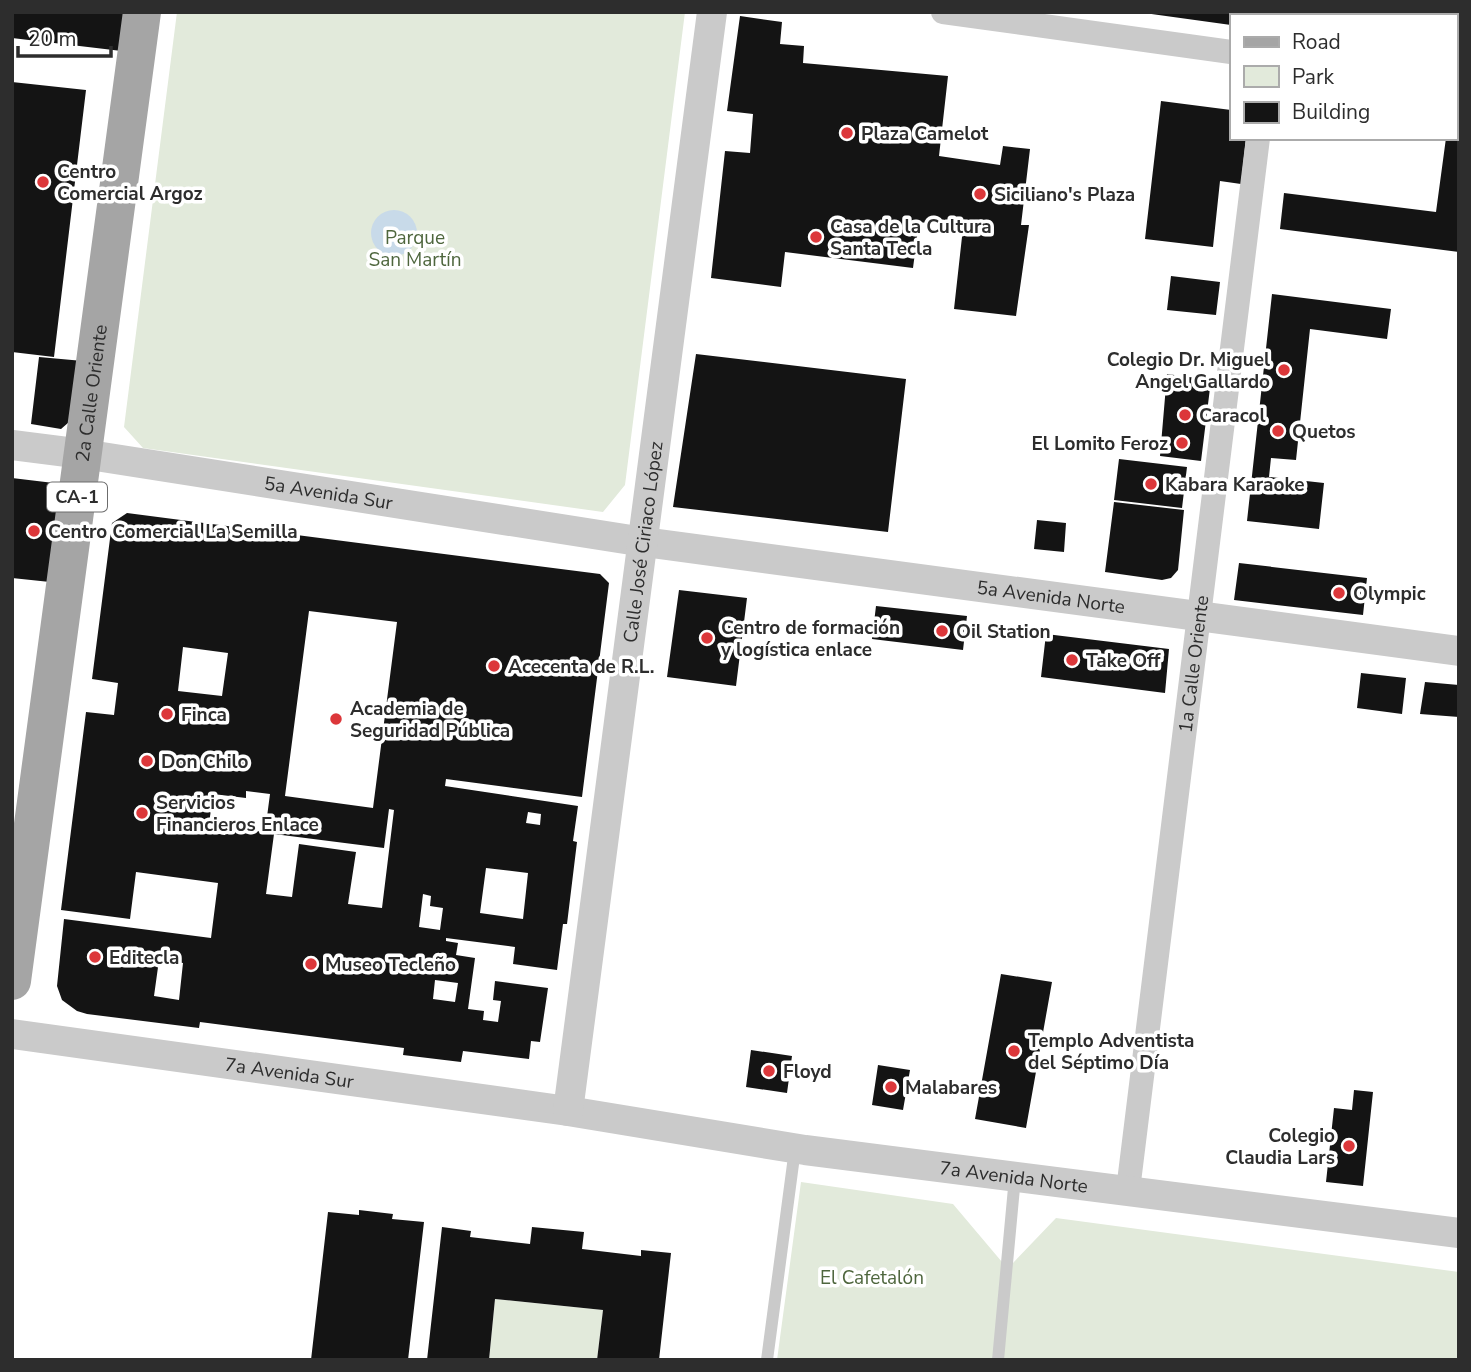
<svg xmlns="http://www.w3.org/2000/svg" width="1471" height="1372" viewBox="0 0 1471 1372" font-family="'Nunito Sans',sans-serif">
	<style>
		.green { fill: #e2eadb }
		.water { fill: #c8dae9 }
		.building { fill: #141414; fill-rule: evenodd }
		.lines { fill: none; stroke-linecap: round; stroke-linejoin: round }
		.service { stroke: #cacaca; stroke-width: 12 }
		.minor { stroke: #cacaca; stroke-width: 24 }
		.tertiary { stroke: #cacaca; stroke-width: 30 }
		.primary { stroke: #a5a5a5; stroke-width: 38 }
		.poi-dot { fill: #dc373a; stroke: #fff; stroke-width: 2.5 }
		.labels { text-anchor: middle; stroke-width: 7; stroke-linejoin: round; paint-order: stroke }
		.shield { fill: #fff; stroke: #6c6c6c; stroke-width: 2 }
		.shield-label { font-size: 18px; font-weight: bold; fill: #2d2d2d }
		.poi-label { font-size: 19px; font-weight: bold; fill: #2d2d2d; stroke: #fff; text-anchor: start }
		.park-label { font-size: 19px; fill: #4e663d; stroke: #fff }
		.street-label { font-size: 19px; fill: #2d2d2d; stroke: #fff }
	</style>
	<rect width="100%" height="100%" fill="#fff"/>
	<path class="green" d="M177,12H685L625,485L603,512L143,448L124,427Z
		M801,1182L953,1204L1002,1262L1013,1263L1056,1218L1459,1272V1360H777Z
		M495,1299L603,1310L597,1360H489Z"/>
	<path class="water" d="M371 233a23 23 0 1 1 46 0a23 23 0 1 1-46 0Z"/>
	<path class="building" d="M12,12H135L130,52L12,38Z
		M1137,12H1242V16H1231V25Z
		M740,16L782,22L780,44L804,46L803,63L948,76L939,156L1000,165L1003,146L1030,149L1021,225H1029L1016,316L954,309L963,228L934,224L919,222L913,268L785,252L781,287L711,278L725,151L750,153L753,114L727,111Z
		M12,82L86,90L54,357L12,352Z
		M1161,101L1231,110V138H1246L1241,184L1220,181L1213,247L1145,239Z
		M1455,118L1459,119V252L1280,229L1284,193L1436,212L1446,138H1455Z
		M1171,276L1220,282L1216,315L1167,310Z
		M1272,294L1391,309L1387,339L1310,329L1296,460L1271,458L1269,477L1324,483L1319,529L1247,521Z
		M696,354L906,379L888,532L673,507Z
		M39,357L83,361L76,416L61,429L31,424Z
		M1167,374L1211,380L1201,461L1160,456Z
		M1119,459L1187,467L1182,508L1114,500Z
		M12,478L62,484L50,582L12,578Z
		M1114,502L1184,510L1178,570L1171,578L1162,580L1105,572Z
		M127,513L600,574L609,583L582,797L446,779L445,786L578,806L573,841L577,842L567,924H563L557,970L513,964L515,947L446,938V941L458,943L456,955L475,958L468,1009L484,1011L483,1020L498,1022L501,1001L493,1000L495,981L548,988L540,1042L531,1041L529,1059L463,1051L461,1062L403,1055L404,1048L200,1022L199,1028L87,1014L77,1011L62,1000L57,986L64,919L211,938L218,883L136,872L130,919L61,910L86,712L114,715L118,683L92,679L112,523ZM309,611L397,622L373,808L285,796ZM183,647L228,653L222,696L178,691ZM246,791L270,794L265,832L225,827V835L208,832L213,794L246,798ZM389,809L394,810L382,908L348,904L356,852L299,844L292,897L266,894L274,834L384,848ZM528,812L541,814L540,825L526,823ZM486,868L528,873L523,919L480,913ZM423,894L431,896L430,906L443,908L440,930L419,927ZM159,960L183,963L179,1000L154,996ZM435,980L458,983L455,1002L433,999Z
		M1037,520L1066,523L1064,552L1034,549Z
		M1239,563L1367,578L1363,615L1234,600Z
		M679,590L747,598L736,686L667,677Z
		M876,606L967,616L963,650L872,639Z
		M1046,634L1169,649L1165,693L1041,677Z
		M1361,673L1406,678L1402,714L1357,708Z
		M1425,682L1459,685V717L1420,714Z
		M1001,974L1052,982L1026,1128L975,1119Z
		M751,1050L792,1056L787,1093L746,1087Z
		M878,1065L910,1070L903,1110L872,1105Z
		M1354,1090L1373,1092L1363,1186L1326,1182L1334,1108L1352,1110Z
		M359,1210L393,1214L392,1219L424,1222L408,1360H311L328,1212L359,1215Z
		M442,1227L471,1231L470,1237L530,1244L532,1227L584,1232L582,1249L641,1256V1250L671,1253L659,1360H597L603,1310L495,1299L489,1360H427Z"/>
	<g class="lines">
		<path class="service" d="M767,1360L795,1149
			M998,1360L1015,1177"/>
		<g class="minor">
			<path d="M943,12L1231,52"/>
			<path d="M1273,16L1274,12"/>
			<path d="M1455,81L1459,82"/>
			<path id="s1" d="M1128,1190L1258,138"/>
		</g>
		<g class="tertiary">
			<path id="s2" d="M12,445L83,454L644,542L1459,651"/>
			<path id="s3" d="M12,1034L568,1111L805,1150L1459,1233"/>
			<path id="s4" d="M568,1111L712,12"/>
		</g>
		<path class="primary" id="s5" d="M12,981L142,12"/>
	</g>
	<g class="poi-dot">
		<circle cx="847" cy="133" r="7"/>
		<circle cx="43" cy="182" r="7"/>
		<circle cx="980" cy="194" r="7"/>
		<circle cx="816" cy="237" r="7"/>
		<circle cx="1284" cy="370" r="7"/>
		<circle cx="1185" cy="415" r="7"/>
		<circle cx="1278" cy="431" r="7"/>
		<circle cx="1182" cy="443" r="7"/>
		<circle cx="1151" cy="484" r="7"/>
		<circle cx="34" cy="531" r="7"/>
		<circle cx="1339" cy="593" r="7"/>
		<circle cx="942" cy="631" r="7"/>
		<circle cx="707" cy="638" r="7"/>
		<circle cx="1072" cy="660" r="7"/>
		<circle cx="494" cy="666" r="7"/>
		<circle cx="167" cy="714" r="7"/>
		<circle cx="336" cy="719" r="7"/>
		<circle cx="147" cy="761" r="7"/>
		<circle cx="142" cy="813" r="7"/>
		<circle cx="95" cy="957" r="7"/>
		<circle cx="311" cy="964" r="7"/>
		<circle cx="1014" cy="1051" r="7"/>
		<circle cx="769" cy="1071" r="7"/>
		<circle cx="891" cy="1087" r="7"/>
		<circle cx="1349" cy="1146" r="7"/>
	</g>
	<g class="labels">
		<rect class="shield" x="47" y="482.5" width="60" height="29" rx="5"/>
		<g class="shield-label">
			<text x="77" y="503">CA-1</text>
		</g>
		<g class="poi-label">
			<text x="861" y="140">Plaza Camelot</text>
			<text x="57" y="178">Centro<tspan x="57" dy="22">Comercial Argoz</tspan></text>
			<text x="994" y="201">Siciliano's Plaza</text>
			<text x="830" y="233">Casa de la Cultura<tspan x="830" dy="22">Santa Tecla</tspan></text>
			<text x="1270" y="366" text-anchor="end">Colegio Dr. Miguel<tspan x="1270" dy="22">Angel Gallardo</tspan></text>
			<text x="1199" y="422">Caracol</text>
			<text x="1292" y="438">Quetos</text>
			<text x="1168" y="450" text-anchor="end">El Lomito Feroz</text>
			<text x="1165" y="491">Kabara Karaoke</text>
			<text x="48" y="538">Centro Comercial La Semilla</text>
			<text x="1353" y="600">Olympic</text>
			<text x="721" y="634">Centro de formación<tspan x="721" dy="22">y logística enlace</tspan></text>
			<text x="956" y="638">Oil Station</text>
			<text x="1086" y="667">Take Off</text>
			<text x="508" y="673">Acecenta de R.L.</text>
			<text x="350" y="715">Academia de<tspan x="350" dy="22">Seguridad Pública</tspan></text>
			<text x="181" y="721">Finca</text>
			<text x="161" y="768">Don Chilo</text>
			<text x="156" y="809">Servicios<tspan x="156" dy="22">Financieros Enlace</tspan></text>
			<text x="109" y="964">Editecla</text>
			<text x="325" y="971">Museo Tecleño</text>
			<text x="1028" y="1047">Templo Adventista<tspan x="1028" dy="22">del Séptimo Día</tspan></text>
			<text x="783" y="1078">Floyd</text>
			<text x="905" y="1094">Malabares</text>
			<text x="1335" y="1142" text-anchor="end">Colegio<tspan x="1335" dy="22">Claudia Lars</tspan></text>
		</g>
		<g class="park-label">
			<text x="415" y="244">Parque<tspan x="415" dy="22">San Martín</tspan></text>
			<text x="872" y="1284">El Cafetalón</text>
		</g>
		<g class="street-label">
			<text dy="7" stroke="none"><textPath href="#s5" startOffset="593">2a Calle Oriente</textPath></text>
			<text dy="7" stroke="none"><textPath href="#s2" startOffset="320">5a Avenida Sur</textPath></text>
			<text dy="7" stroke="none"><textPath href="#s4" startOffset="574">Calle José Ciriaco López</textPath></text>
			<text dy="7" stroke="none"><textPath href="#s2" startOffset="1050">5a Avenida Norte</textPath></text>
			<text dy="7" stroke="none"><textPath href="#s1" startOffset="530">1a Calle Oriente</textPath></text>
			<text dy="7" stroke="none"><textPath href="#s3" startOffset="280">7a Avenida Sur</textPath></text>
			<text dy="7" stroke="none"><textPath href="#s3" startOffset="1012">7a Avenida Norte</textPath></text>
		</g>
	</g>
	<rect width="1471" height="1372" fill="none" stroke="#2d2d2d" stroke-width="28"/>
	<rect x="1230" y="14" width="228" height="126" fill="#ffffff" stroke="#ababab" stroke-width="2"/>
	<rect x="1244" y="37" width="35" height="10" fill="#a5a5a5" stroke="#ababab" stroke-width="2"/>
	<text x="1292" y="49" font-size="21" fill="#2d2d2d">Road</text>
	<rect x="1244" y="66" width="35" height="21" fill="#e2eadb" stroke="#ababab" stroke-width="2"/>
	<text x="1292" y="84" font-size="21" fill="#2d2d2d">Park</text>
	<rect x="1244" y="102" width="35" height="21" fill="#141414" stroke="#ababab" stroke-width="2"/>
	<text x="1292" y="119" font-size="21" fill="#2d2d2d">Building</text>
	<path d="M18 46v10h93v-10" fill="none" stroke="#2d2d2d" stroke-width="3.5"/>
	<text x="28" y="46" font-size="21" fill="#2d2d2d" stroke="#ffffff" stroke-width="5" paint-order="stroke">20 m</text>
</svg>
